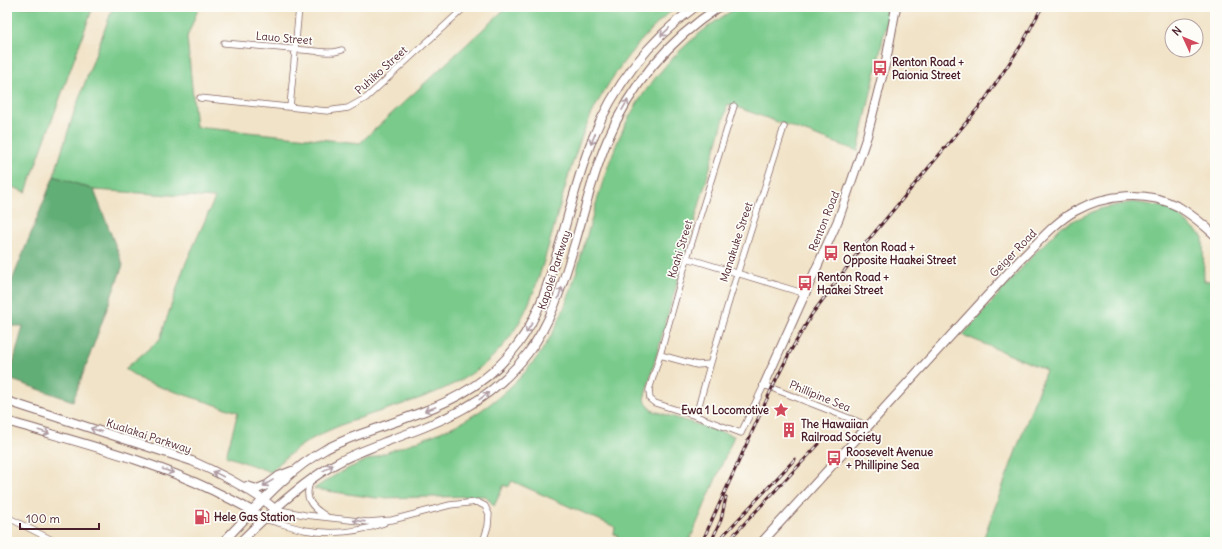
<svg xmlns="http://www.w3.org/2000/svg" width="1222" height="549" viewBox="0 0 1222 549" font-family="Delius,sans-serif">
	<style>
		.green { fill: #79ca8b; stroke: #62745b }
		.forest { fill: #62ae77; stroke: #566651 }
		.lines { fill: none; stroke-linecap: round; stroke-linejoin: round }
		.street-casing { stroke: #846462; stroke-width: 7 }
		.secondary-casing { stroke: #846462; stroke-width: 10 }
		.street { stroke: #fff; stroke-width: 5.5 }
		.secondary { stroke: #fff; stroke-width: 8 }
		.rail-casing { stroke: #4a1f2b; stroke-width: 3 }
		.rail { stroke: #fdfcf7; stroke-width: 1.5; stroke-dasharray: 4.5; stroke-linecap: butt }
		.oneway { stroke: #ae9aa0 }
		.labels { text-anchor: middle; stroke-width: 3.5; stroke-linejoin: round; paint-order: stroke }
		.street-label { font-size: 11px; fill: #4a1f2b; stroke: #fdfcf7 }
		.poi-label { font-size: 11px; font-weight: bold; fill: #4a1f2b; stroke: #fdfcf7; text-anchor: start }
	</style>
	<rect width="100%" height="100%" fill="#fdfcf7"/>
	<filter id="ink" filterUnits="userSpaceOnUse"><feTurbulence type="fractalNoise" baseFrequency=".025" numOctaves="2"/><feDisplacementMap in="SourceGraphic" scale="8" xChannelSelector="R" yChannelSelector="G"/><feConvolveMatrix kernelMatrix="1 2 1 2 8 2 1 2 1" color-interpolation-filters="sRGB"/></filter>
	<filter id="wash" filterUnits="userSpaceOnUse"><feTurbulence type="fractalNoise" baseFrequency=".012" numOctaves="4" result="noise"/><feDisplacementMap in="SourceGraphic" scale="16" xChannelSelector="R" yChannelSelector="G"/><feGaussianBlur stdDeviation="0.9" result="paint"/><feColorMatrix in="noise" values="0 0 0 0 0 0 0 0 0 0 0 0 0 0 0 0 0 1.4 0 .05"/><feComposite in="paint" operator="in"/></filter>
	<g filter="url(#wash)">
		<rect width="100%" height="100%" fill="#f1e3c7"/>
		<path class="green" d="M7,7H93L26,192L7,185Z
			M113,7H199L187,37L196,127L360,143L507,7H676C635,41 602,86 582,136C570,168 561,201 552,234C540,274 530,314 502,347C441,418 334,400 271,472L226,456L238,412L145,382L125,369L160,339L184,267L215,198L94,190L54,176L74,112Z
			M738,7H890L858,151L728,104L644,399L651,410L734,436L689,542H615L618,536L614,534L615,527L512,481L508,487L504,485L494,506L486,496L376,498L314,489C356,458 407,448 454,426C485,411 513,388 535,360C561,327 572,288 583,249C593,215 602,180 615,148C638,88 683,39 738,7Z
			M1133,202L1170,208L1203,237L1204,281H1215V542H982L1046,370L963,335L1034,254L1062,226L1099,209Z"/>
		<path class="forest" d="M54,176L94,190L123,265L73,401L9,379L23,326H7V293Z"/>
	</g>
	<g filter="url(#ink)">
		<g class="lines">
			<defs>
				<path id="street" d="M224,43L326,52H334L342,50
					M200,98L327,111L348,108L366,98L465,7
					M734,106L687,258L660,355L649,390L650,399L655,403L696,416L741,433L764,385L859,422L868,428
					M290,107L299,7
					M687,258L806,294
					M660,355L697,365L710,364
					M696,416C722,319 753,223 784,127
					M312,479C302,497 311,507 326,516
					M275,509L305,515L368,522L392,520L450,505L477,502L485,506L489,514L488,526L483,542
					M7,517L56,542
					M263,519C277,522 291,527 305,530C332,535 359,532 384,523"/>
				<path id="secondary" d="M764,385L839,218L867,136L886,61L896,7
					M7,401L192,461C221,474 251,489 275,509
					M7,421C76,442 148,459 214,491C228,498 243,505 257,514
					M247,486L257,489L267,485L279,476L292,471
					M223,542C255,509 285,472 326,449C343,440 360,434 378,428C434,408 481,394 518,344C541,313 550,277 561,240C571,207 579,172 592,140C613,87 649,40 695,7
					M240,542C267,515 303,481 337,463C352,454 369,449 385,442C442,421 489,404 528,353C553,320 563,282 575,243C585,209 593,174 607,141C630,86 669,40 719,7
					M762,542L1020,260C1036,245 1056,221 1075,211C1106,194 1146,190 1179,207C1192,215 1204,225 1215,235"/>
			</defs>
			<use href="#street" class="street-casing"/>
			<use href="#secondary" class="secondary-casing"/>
			<use href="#street" class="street"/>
			<use href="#secondary" class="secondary"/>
			<defs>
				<path id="rail" d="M702,542L772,388L790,352L812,314L860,250L984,101L1022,44L1042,7
					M711,542L721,520L726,497
					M717,542L795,459
					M727,542L819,444"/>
			</defs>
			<use href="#rail" class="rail-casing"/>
			<use href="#rail" class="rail"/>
		</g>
		<defs><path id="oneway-shaft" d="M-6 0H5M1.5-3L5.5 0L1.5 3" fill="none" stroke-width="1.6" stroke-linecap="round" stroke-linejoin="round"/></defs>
		<g class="oneway">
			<use href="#oneway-shaft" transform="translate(665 32) rotate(136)"/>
			<use href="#oneway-shaft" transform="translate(625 105) rotate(-60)"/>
			<use href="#oneway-shaft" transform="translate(593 139) rotate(112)"/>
			<use href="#oneway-shaft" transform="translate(560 293) rotate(-71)"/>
			<use href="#oneway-shaft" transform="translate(529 328) rotate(121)"/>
			<use href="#oneway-shaft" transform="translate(484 396) rotate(-37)"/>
			<use href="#oneway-shaft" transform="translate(430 409) rotate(160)"/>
			<use href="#oneway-shaft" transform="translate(96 430) rotate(-162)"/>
			<use href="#oneway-shaft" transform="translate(44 432) rotate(17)"/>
			<use href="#oneway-shaft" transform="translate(328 468) rotate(-31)"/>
			<use href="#oneway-shaft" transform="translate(168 471) rotate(19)"/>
			<use href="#oneway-shaft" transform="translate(218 474) rotate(-152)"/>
			<use href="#oneway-shaft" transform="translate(268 483) rotate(149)"/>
			<use href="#oneway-shaft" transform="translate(359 521) rotate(-174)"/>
		</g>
	</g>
	<defs>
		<symbol id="bus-bare" viewBox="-9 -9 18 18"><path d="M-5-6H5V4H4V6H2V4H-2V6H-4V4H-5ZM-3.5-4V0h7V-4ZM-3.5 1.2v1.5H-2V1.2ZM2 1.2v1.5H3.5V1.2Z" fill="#d1495b" stroke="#fdfcf7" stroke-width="2.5" paint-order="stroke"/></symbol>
		<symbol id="sight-bare" viewBox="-9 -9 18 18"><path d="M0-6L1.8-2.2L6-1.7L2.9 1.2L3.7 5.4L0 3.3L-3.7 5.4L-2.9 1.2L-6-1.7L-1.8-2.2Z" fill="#d1495b" stroke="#fdfcf7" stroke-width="2.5" paint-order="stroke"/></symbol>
		<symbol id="building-bare" viewBox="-9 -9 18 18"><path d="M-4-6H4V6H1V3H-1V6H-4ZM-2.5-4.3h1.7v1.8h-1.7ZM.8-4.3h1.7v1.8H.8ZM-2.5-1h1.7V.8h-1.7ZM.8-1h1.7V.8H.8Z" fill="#d1495b" stroke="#fdfcf7" stroke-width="2.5" paint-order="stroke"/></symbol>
		<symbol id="fuel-bare" viewBox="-9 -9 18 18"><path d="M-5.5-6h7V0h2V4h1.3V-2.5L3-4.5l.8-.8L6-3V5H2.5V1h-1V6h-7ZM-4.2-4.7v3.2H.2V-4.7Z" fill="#d1495b" stroke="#fdfcf7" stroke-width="2.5" paint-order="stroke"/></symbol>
	</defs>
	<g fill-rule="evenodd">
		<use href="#bus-bare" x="869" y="57" width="22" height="22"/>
		<use href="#bus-bare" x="820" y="242" width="22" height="22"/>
		<use href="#bus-bare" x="794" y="272" width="22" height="22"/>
		<use href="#sight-bare" x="770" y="399" width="22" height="22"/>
		<use href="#building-bare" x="778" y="419" width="22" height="22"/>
		<use href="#bus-bare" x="823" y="447" width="22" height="22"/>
		<use href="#fuel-bare" x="191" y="506" width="22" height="22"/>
	</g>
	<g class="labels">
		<g class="street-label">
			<text transform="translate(284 38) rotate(5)" y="4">Lauo Street</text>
			<text transform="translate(381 70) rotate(-42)" y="4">Puhiko Street</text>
			<text transform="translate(824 221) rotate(-68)" y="4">Renton Road</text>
			<text transform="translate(736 242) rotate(-72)" y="4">Manakuke Street</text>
			<text transform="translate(680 249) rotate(-73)" y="4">Koahi Street</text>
			<text transform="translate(1013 253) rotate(-46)" y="4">Geiger Road</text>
			<text transform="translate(554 270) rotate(-72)" y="4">Kapolei Parkway</text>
			<text transform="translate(820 396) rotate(22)" y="4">Phillipine Sea</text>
			<text transform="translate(149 436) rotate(18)" y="4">Kualakai Parkway</text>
		</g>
		<g class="poi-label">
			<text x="892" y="66">Renton Road +<tspan x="892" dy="13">Paionia Street</tspan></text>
			<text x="843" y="251">Renton Road +<tspan x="843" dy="13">Opposite Haakei Street</tspan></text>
			<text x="817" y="281">Renton Road +<tspan x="817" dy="13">Haakei Street</tspan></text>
			<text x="769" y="414" text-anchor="end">Ewa 1 Locomotive</text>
			<text x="801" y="428">The Hawaiian<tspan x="801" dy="13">Railroad Society</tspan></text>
			<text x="846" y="456">Roosevelt Avenue<tspan x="846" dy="13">+ Phillipine Sea</tspan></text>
			<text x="214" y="521">Hele Gas Station</text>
		</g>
	</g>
	<rect width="1222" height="549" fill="none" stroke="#fdfcf7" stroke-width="24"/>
	<g transform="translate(1184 38) rotate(314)"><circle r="19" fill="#fdfcf7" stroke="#b5a4a5"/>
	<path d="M0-3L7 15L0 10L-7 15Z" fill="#d1495b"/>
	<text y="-6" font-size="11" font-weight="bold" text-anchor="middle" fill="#4a1f2b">N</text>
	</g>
	<path d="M20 523v6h79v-6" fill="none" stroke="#4a1f2b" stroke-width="2"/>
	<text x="26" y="523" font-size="12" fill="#4a1f2b" stroke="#fdfcf7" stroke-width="3" paint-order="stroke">100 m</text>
</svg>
